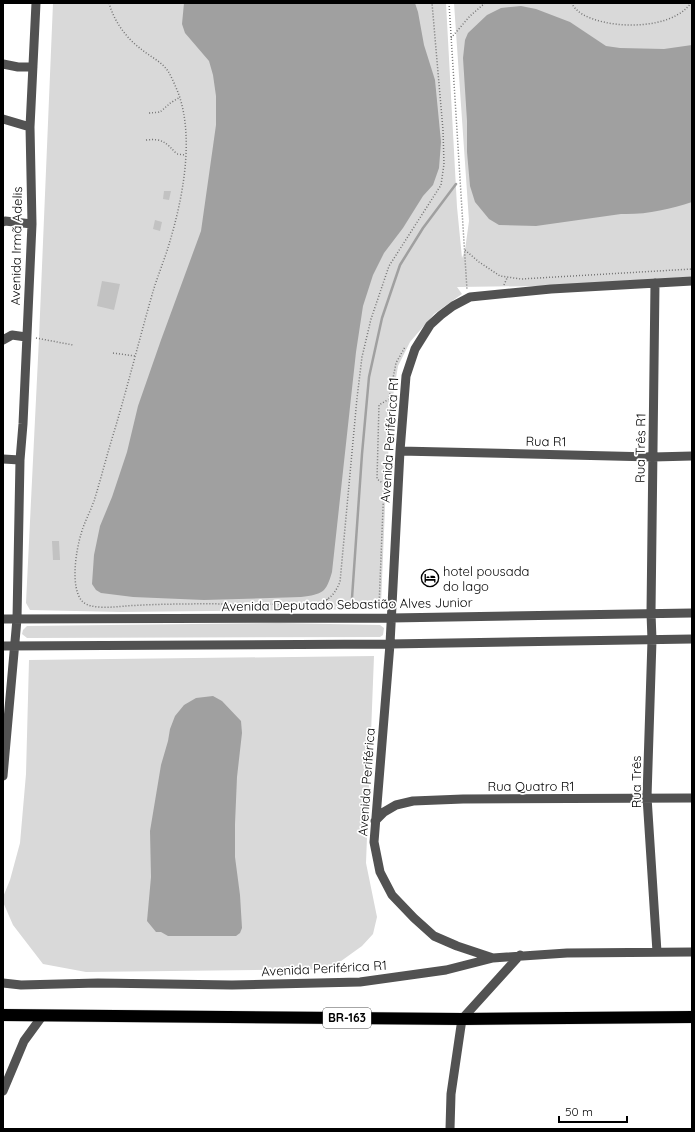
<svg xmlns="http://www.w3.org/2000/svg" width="695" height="1132" viewBox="0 0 695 1132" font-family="Quicksand,sans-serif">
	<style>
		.green { fill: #d9d9d9 }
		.water { fill: #a0a0a0 }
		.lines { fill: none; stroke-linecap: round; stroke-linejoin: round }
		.stream { stroke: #a0a0a0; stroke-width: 2.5 }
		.building { fill: #c2c2c2 }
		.highway-casing { stroke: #dbdbdb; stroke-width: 13 }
		.path { stroke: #747474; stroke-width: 1.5; stroke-dasharray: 1 2; stroke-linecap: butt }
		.minor { stroke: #525252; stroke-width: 9 }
		.highway { stroke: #000; stroke-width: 12 }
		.labels { text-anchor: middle; stroke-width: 3.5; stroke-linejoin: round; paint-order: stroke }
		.shield { fill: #fff; stroke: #4c4c4c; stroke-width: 1 }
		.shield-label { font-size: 12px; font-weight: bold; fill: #000 }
		.street-label { font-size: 13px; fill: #000; stroke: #fff }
		.poi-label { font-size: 13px; fill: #000; stroke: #fff; text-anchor: start }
	</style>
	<rect width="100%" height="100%" fill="#fff"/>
	<path class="green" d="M53,3H446L457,207L462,258L465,250L469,221L454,3H692V277L540,286L457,287L462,294L434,314L410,342L398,366L392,402L386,484L381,604L373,609L121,612L30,610L26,603L39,338Z
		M279,623L380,625L384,628L383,635L380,637L27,638L22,634L23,630L27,626Z
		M374,656L366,863L377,917L373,934L362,946L330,969L86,972L43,964L13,925L3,902V897L10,880L20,843L26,774L29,660Z"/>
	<path class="water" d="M184,3H415L418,12L424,45L435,80L441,142L439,168L433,185L423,196L403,228L384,253L373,275L363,306L356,352L332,572C326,593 323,594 301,597L204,600L133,597L101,593L96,590L92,584L94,555L100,526L112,497L127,452L138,406L161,340L201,231L216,125V96L213,75L209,61L185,33L182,24Z
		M521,6L536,9L570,22L606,46L620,48L664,49L692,45V202C670,209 645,215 621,214L536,226L499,225L489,219L475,202L470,186L467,152V121L463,58L465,40L468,33L487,15L501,8Z
		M213,696L222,701L241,721L242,733L237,777L235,824V857L240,895L242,928L240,933L236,936H168L161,932H156L147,921L151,877L150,831L161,765L168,741L170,729L175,716L184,705L196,698Z"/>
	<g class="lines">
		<path class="stream" d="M353,609L352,598L362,454L369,377L382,318L400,265L423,228L456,184"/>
	</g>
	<path class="building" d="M164,191H171L169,200L163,199Z
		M155,220L162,222L160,231L153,229Z
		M102,281L120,284L114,310L97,306Z
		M52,541H59L60,560H53Z"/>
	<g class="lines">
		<defs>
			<path id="highway" d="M3,1015L462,1019L692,1017"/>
		</defs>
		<use href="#highway" class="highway-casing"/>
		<path class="path" d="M109,3C114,21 126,38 141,49C149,56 161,61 168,71C172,78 176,87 179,95C194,139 183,197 170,241C165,259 157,277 152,295C138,344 126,393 111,442C105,462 100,482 94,501C90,512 84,523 81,534C76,551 70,587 82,601C90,610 114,607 125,606C186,602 247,605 309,604C326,603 333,598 340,582L357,398L362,357L371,319L389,266L441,185L444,164L443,130L432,3
			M449,3L467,290
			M571,3C574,7 577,11 582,14C606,28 653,29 677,15C683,12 687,8 691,3
			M451,38L470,16L485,3
			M149,113C162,112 159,113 168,105C171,102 176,100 180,97
			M146,140C163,138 166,143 177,154L185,155
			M465,250L479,262L500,276L521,279L692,269
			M504,285L507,278
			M36,338L73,345
			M113,353L135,356
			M327,599L331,608
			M377,609L379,606L384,484L377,479L379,405L389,399L396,363L405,347"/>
		<path class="minor" d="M3,64L18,67H33
			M3,119L30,127
			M3,222L5,221L32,224
			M655,283L651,613L652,640L647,797L657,952
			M3,340L12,335L26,337
			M400,451L653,457L692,456
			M3,459L20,460
			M3,619L391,618L692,613
			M3,646L390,644L692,639
			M3,776L17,619L20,460L23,424L32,224L30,127L36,3
			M375,821L384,812L396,805L413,801L463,799L692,798
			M493,958L457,946L434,936L414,918L392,895L380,872L374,842L390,644L400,451L406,376L415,349L430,325L441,315L453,306L470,297L551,289L692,281
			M3,983L21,985L98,983L232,985L360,982L446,970L493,958L567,953L692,952
			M3,1091L24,1041L43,1015
			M450,1129L451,1094L462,1019L520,955"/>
		<use href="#highway" class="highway"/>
	</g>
	<defs>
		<symbol id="hotel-ring" viewBox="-11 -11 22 22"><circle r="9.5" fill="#fff" stroke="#000" stroke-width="1.5"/><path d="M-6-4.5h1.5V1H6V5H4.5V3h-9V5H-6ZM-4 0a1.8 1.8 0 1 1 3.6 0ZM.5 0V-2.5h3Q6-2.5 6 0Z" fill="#000"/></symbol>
	</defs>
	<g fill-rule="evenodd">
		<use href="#hotel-ring" x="420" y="568" width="20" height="20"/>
	</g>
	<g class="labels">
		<rect class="shield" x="323" y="1008" width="48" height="20" rx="3"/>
		<g class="shield-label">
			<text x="347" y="1022">BR-163</text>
		</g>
		<g class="street-label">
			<text transform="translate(16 246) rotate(-89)" y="5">Avenida Irmã Adelis</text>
			<text transform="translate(389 440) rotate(-86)" y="5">Avenida Periférica R1</text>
			<text transform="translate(546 441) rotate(1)" y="5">Rua R1</text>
			<text transform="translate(640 448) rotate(-89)" y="5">Rua Três R1</text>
			<text transform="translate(347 604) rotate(-1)" y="5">Avenida Deputado Sebastião Alves Junior</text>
			<text transform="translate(366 782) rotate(-86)" y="5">Avenida Periférica</text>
			<text transform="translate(636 782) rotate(-90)" y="5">Rua Três</text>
			<text x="531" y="791">Rua Quatro R1</text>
			<text transform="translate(324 968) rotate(-3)" y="5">Avenida Periférica R1</text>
		</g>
		<g class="poi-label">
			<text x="443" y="576">hotel pousada<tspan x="443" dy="15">do lago</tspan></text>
		</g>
	</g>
	<rect width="695" height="1132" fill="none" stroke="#000000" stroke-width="8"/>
	<path d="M559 1116v6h68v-6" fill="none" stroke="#000000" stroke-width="2"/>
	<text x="565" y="1116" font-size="12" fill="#000000" stroke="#ffffff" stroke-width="3" paint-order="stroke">50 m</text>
</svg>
